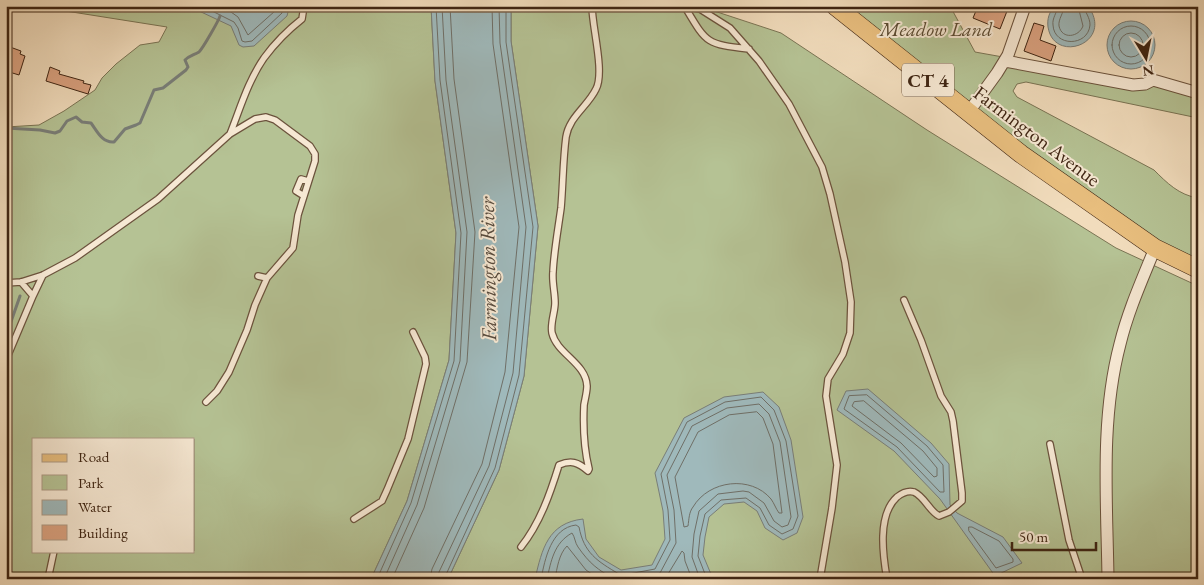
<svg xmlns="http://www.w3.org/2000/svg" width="1204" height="585" viewBox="0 0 1204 585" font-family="'EB Garamond',serif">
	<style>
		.green { fill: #b5c294; stroke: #7a7454; fill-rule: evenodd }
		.water { fill: #9fb9bb; stroke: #797e78 }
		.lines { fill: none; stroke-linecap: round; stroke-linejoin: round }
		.shore { stroke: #6f6f67; stroke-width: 1 }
		.stream { stroke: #797e78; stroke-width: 3 }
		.building { fill: #daa280; stroke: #3f2513 }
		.service-casing { stroke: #6c533d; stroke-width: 8 }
		.minor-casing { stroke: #6c533d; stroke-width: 13 }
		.primary-casing { stroke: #3f2513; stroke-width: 19 }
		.service { stroke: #f6e8d3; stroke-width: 5.5 }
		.minor { stroke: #f6e8d3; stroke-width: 11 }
		.primary { stroke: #e8be7e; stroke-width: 18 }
		.labels { text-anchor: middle; stroke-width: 4; stroke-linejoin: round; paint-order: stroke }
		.shield { fill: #f6e8d3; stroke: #76604d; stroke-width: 1 }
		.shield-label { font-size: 19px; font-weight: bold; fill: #3f2513 }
		.park-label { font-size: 20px; font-style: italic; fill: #5c4c33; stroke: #f6e8d3 }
		.street-label { font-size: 20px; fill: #3f2513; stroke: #f6e8d3 }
		.water-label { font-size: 21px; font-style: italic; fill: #574a3d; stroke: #f6e8d3 }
	</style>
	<rect width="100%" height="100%" fill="#f1dcbc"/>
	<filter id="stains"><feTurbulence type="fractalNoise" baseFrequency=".004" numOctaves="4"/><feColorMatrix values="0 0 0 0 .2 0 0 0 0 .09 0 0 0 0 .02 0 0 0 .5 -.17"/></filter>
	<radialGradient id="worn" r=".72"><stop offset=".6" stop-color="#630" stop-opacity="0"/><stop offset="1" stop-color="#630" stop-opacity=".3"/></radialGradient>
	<path class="green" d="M34,6H431L435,81L456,233L449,360L407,501L371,579H6V127L39,125L64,111L95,90L102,78L116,64L140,45L159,42L167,27ZM34,439H194V551H34Z
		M511,6H699L781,33L927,130L1116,248L1198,286V579H448L499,470L524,376L538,226L511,41Z
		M835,6H950L975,52L1198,92V118L1026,82L1017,84L1013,91L1017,97L1154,170C1167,183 1179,195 1198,198V269L1168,255Z"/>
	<path class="water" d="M196,6H285L288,12L287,16L254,46L243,47L239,45L231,26L199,11Z
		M431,6H511V41L538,226L524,376L499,470L448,579H371L407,501L449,360L456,233L435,81Z
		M1055,6H1088C1115,43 1054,65 1048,27C1047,19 1049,12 1055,6Z
		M1107 45a24 24 0 1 1 48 0a24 24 0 1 1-48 0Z
		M868,389L931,443L949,464L950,505L957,513L1003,537L1022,563L995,576L940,499L894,451L837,410L846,391Z
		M763,392L779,407L791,440L803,517L797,533L783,540L765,528L757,511L744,502L724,504L709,517L705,537L703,555L713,579H535C542,549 548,523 583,519L586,539L599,557L621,570L652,565L665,539L663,511L655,473L684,418L724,397Z"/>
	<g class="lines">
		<path class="shore" d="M202,6L234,22L238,28L242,41L245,42L252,41L282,13V6
			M214,6L231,12L238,17L248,35L275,11L276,6
			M1058,6C1057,13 1052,18 1053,25C1054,47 1088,47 1090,25C1090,17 1085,13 1084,6
			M1064,6C1064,13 1058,19 1059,26C1062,40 1079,37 1083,26L1078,6
			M1112 45a19 19 0 1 1 38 0a19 19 0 1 1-38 0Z
			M1119 45a12 12 0 1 1 24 0a12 12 0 1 1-24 0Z
			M867,395L927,446L943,465L944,492H940L897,447L844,409L849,396Z
			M864,401L923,451L937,468V476L934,477L901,443L852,406L854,402Z
			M757,412L763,418L773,444L782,513H779C776,509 774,503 771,499C751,475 709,480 693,507C689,512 689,519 688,526L684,527L675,477L698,432L729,415Z
			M969,527H972L999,541L1013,559V562L996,568L969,531Z
			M377,579L411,503L454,361L461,233L440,80L436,6
			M384,579L417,505L460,361L467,232L446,80L442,6
			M392,579L424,508L467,362L475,232L454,79L450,6
			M430,579L432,569L482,464L505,372L519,227L493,44L492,6
			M438,579L439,572L489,466L513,373L526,227L500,43L499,6
			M444,579L495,468L519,375L533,227L506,42V6
			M541,579C545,559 551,528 576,525L579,527C584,553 597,561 619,574L623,575L655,569L670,540L668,510L661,474L687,422L725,402L761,397L774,410L786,441L798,516L793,529L782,534L769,525L760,508L746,498L721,500L705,514L700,536L698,556L707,579
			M547,579C551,561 554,543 572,533C575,537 575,543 578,547C590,564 597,569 614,579
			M555,579C557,568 559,554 567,546L586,570L599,579
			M637,579L654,576L660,573L676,543L674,510L667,475L692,426L727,408L759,404L769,414L780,442L791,517L788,525L782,527L774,521L764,503L749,492L743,491L718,494L699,511L694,534L692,557L700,579
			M665,579L682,551L684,553L685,561L692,579"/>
		<path class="stream" d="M6,128L40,130L55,133L60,131L67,121L76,117L82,122L91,123C97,131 102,143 114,142L125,129L136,125L140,123L154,90L163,88L186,70L188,67L185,60C189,56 194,55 199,52C203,48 219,20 220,16
			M6,336L20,296"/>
	</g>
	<path class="building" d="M978,6H1009L1000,29L973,18Z
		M1034,23L1044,26L1040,40L1056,46L1051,61L1024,51Z
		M10,47L21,51L20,54L25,56L19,75L6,71V52L8,53Z
		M50,67L60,71L59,74L84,81L83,83L91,85L88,94L46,81Z"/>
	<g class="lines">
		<defs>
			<path id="service" d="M684,6L700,9L730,28L759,61L789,104L822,167L830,194L845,262L851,302L850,333L843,354L828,379L826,396L837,465L832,508L820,579
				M685,7C707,44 706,44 749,49
				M230,134C240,109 248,81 264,58C275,43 288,30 302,19L304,6
				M304,196L296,191L301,179L308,181
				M258,276L267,278
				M6,283L21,282L43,275L75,258L158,199L230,134L255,119L266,117L275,120L310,146L315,154V161L298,215L293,248L267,278L255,305L247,330L229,372L217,391L206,402
				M33,296L43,275
				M6,360L33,296L21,282
				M1050,444L1069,540L1082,579
				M354,519L382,501L387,490L408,439L426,364L425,357L413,332
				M521,547C540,523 550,494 559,465C571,460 578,462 588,471L589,469C584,449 583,426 584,405C585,399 587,392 587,386C586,363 557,354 552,333C550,324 555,312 555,303C555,293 552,282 553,272C554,251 558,230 561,208C563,185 563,160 566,137C569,117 588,106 596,89C605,72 592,27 592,6
				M48,579L54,551
				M887,579C883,556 877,515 897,497C902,493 907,490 914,492C925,497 929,511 939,516L949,512L962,501V493L953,421L951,412L941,396L921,340L904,300"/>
			<path id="minor" d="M1005,61L1133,85L1145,84L1153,80L1198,93
				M968,113L997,73L1008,55L1025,6
				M1108,579C1107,501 1100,420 1120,344C1128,311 1142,280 1155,248"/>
			<path id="primary" d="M835,6L1021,154L1155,248L1198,269"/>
		</defs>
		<use href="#service" class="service-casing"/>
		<use href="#minor" class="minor-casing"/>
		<use href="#primary" class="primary-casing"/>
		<use href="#service" class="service"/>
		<use href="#minor" class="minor"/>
		<use href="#primary" class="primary"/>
	</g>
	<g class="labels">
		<rect class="shield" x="902" y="63.5" width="52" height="33" rx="4"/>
		<g class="shield-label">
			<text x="928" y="87">CT 4</text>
		</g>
		<g class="park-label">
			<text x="936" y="36">Meadow Land</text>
		</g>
		<g class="street-label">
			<text transform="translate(1037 136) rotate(37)" y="7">Farmington Avenue</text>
		</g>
		<g class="water-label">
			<text transform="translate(488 269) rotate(-91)" y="7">Farmington River</text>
		</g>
	</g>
	<rect width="1204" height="585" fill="none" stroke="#f1dcbc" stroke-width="25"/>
	<rect x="8" y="8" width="1189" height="570" fill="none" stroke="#3f2513" stroke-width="2.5"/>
	<rect x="12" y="12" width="1179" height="560" fill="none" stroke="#3f2513"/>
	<rect x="32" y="438" width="162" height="115" fill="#f6e8d3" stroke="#ad9a86"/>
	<rect x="42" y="454" width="25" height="8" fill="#e8be7e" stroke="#ad9a86"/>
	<text x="78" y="462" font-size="15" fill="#3f2513">Road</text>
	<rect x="42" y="475" width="25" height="15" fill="#b5c294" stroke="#ad9a86"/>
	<text x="78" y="488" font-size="15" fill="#3f2513">Park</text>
	<rect x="42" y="500" width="25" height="15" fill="#9fb9bb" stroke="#ad9a86"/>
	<text x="78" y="512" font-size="15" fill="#3f2513">Water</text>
	<rect x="42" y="525" width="25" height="15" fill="#daa280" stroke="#ad9a86"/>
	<text x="78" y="538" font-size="15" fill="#3f2513">Building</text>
	<g transform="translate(1146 58) rotate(170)" stroke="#f6e8d3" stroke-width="4" paint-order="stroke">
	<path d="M0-4L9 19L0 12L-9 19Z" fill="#3f2513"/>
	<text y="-8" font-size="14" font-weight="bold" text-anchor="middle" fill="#3f2513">N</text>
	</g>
	<path d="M1012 542v8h84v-8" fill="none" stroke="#3f2513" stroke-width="2.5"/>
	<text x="1019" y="542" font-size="15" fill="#3f2513" stroke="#f6e8d3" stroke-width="4" paint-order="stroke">50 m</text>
	<rect width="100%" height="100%" filter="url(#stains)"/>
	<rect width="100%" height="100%" fill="url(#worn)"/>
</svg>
